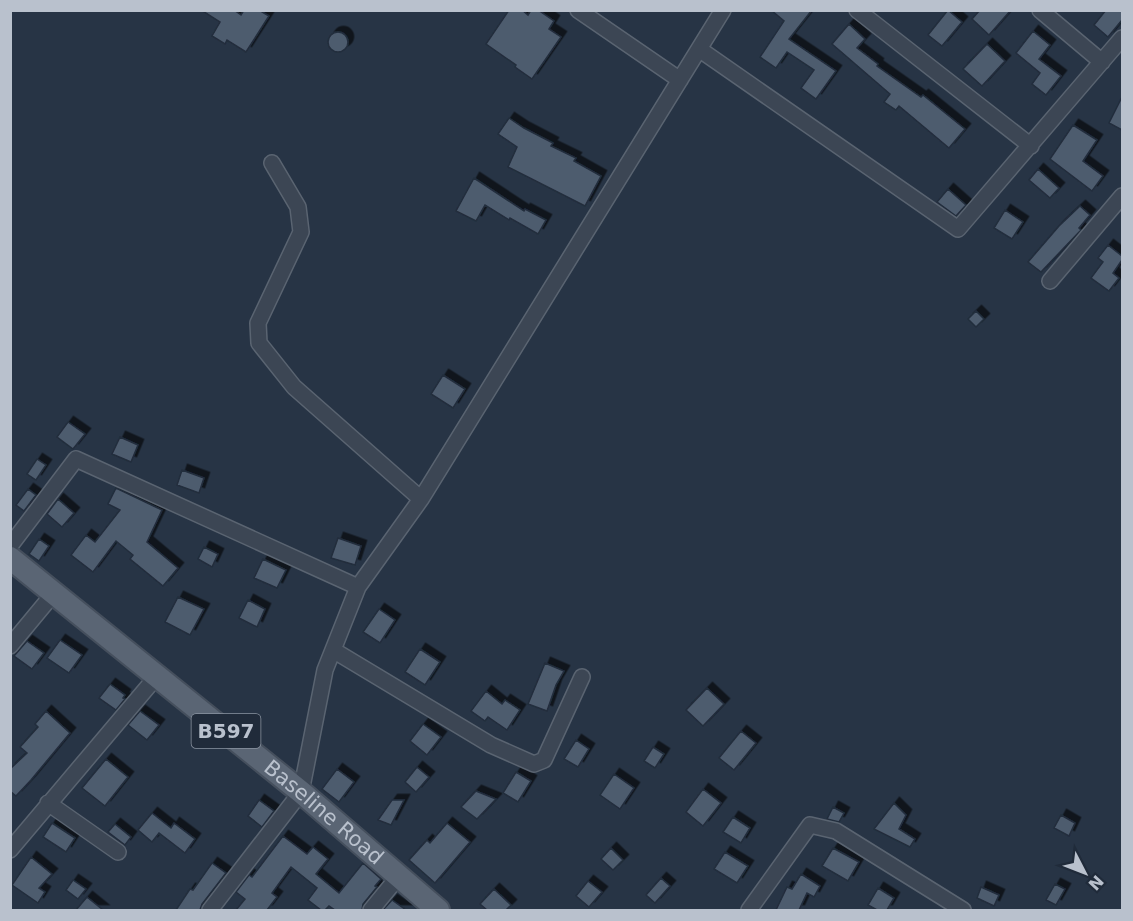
<svg xmlns="http://www.w3.org/2000/svg" width="1133" height="921" viewBox="0 0 1133 921" font-family="'DejaVu Sans',sans-serif">
	<style>
		.building { fill: #4e5b6e; stroke: #222d3c; stroke-width: 1.5; filter: url(#shadow) }
		.lines { fill: none; stroke-linecap: round; stroke-linejoin: round }
		.street-casing { stroke: #5a6471; stroke-width: 18 }
		.primary-casing { stroke: #454f5d; stroke-width: 26 }
		.street { stroke: #3c4654; stroke-width: 15 }
		.primary { stroke: #5a6574; stroke-width: 22 }
		.labels { text-anchor: middle; stroke-width: 4.5; stroke-linejoin: round; paint-order: stroke }
		.shield { fill: #202b3a; stroke: #8b94a1; stroke-width: 1.5 }
		.shield-label { font-size: 20px; font-weight: bold; fill: #b9c1cd }
		.street-label { font-size: 21px; fill: #b9c1cd; stroke: #202b3a }
	</style>
	<defs>
		<filter id="shadow"><feDropShadow dx="5.5" dy="-5.5" stdDeviation="0" flood-color="#0009"/></filter>
	</defs>
	<rect width="100%" height="100%" fill="#273445"/>
	<path class="building" d="M201,10H234L241,15L244,10H259L269,16L246,52L227,40L225,44L212,36L220,22Z
		M509,10H522L528,15L531,10H538L554,21L549,29L561,37L532,79L515,67L516,65L486,44Z
		M771,10H812L789,39L836,71L816,99L801,88L814,70L787,52L776,68L760,57L784,21Z
		M948,10L962,22L942,46L928,35Z
		M980,10H1011L989,35L972,19Z
		M1106,10H1122V20L1108,37L1094,25Z
		M849,24L865,39L857,48L878,64L877,66L921,97L923,95L965,129L949,148L899,106L896,110L884,102L890,94L832,44Z
		M1033,31L1050,45L1039,59L1061,76L1046,95L1032,84L1040,73L1016,53Z
		M328 42a10 10 0 1 1 20 0a10 10 0 1 1-20 0Z
		M987,44L1005,61L982,86L963,69Z
		M1122,97V130L1109,123Z
		M509,118L524,128L553,143L551,146L576,158L574,161L601,176L585,206L508,167L517,147L498,134Z
		M1073,125L1097,140L1083,161L1103,176L1092,191L1050,159Z
		M1038,169L1059,188L1050,198L1029,180Z
		M474,178L524,211L525,209L546,220L538,234L510,218L509,220L485,205L476,221L456,211Z
		M948,189L966,205L956,216L937,202Z
		M1080,206L1090,215L1079,228L1081,230L1041,272L1028,262L1059,226Z
		M1005,210L1023,222L1012,239L994,228Z
		M1108,245L1122,256V260L1113,273L1119,278L1109,291L1091,278L1103,262L1098,258Z
		M976,311L984,319L976,327L968,319Z
		M443,375L465,389L453,408L431,394Z
		M68,422L85,434L73,449L57,437Z
		M120,437L138,445L131,462L112,454Z
		M37,459L46,465L36,480L27,474Z
		M182,470L204,478L199,493L177,485Z
		M116,488L162,510L147,542L178,568L163,586L130,559L133,555L116,541L93,572L71,555L86,535L95,542L120,510L108,504Z
		M28,489L36,495L24,511L16,505Z
		M58,499L74,513L62,527L47,514Z
		M338,538L361,546L355,565L331,558Z
		M39,539L49,546L39,561L29,554Z
		M204,547L218,554L212,567L198,559Z
		M263,559L286,570L277,588L254,578Z
		M178,597L204,609L190,635L165,622Z
		M248,600L265,609L257,627L239,618Z
		M379,609L395,620L380,643L363,632Z
		M60,640L82,655L69,673L47,658Z
		M27,641L44,653L32,669L14,656Z
		M420,649L440,662L425,685L405,672Z
		M545,663L564,671L556,685L547,711L528,704Z
		M110,684L125,695L123,698L125,699L116,710L99,698Z
		M707,688L724,704L703,726L686,710Z
		M486,691L502,704L505,700L520,710L507,730L488,717L485,721L471,711Z
		M46,711L70,733L31,780L16,796L10,791V769L27,753L20,747L38,727L35,724Z
		M140,711L159,725L147,740L128,725Z
		M423,724L441,737L427,755L410,741Z
		M741,731L756,743L734,770L719,758Z
		M576,740L589,749L578,767L564,759Z
		M653,747L664,754L655,768L644,761Z
		M106,759L128,777L105,806L82,788Z
		M417,767L429,777L416,792L405,782Z
		M337,769L354,782L339,802L322,789Z
		M516,772L531,781L518,802L503,793Z
		M614,774L634,788L620,809L600,795Z
		M703,789L721,803L703,826L686,812Z
		M476,791L496,799L477,819L461,807Z
		M259,800L274,811L262,827L248,816Z
		M392,800H404L391,825L378,820Z
		M894,803L906,815L899,829L915,839L910,847L874,829Z
		M833,807L844,813L839,822L827,819Z
		M152,813L171,828L174,823L195,839L185,853L159,833L152,842L138,830Z
		M1061,815L1075,823L1069,836L1054,828Z
		M733,817L750,828L741,843L723,832Z
		M52,823L75,838L66,852L43,837Z
		M447,823L470,842L435,883L409,860L427,840L430,843Z
		M115,824L131,837L125,845L108,832Z
		M283,836L307,854L313,847L328,859L316,874L339,893L363,863L381,879L375,886L377,887L363,904L362,910H335L329,906L325,910H321L308,900L317,888L291,867L272,893L277,897L267,910H236L245,899L236,892L249,875L252,877Z
		M611,848L623,860L613,870L601,859Z
		M833,848L859,862L848,881L822,866Z
		M725,852L748,866L737,883L714,869Z
		M31,857L52,874L39,888L45,892L38,903L12,885Z
		M212,863L226,873L202,904L200,910H176L190,889L193,890Z
		M801,874L820,886L814,897L807,893L799,910H776L787,887L792,889Z
		M661,878L670,886L655,903L646,895Z
		M73,880L86,889L78,899L66,890Z
		M588,881L602,892L589,907L576,896Z
		M1055,884L1065,889L1056,905L1046,900Z
		M981,887L999,895L994,906L977,898Z
		M878,888L894,898L887,910H877L868,905Z
		M494,889L511,905L506,910H487L480,904Z
		M87,897L103,910H76Z
		M392,900L406,910H383Z"/>
	<g class="lines">
		<defs>
			<path id="street" d="M578,10L680,80
				M857,10L1031,146
				M1040,10L1102,62
				M699,49L958,229L1122,38
				M272,163L298,207L301,232L258,323L259,343L294,387L421,499
				M1050,281L1122,196
				M10,546L76,459L358,587
				M10,646L54,593
				M333,650L491,745L534,764L544,760L582,677
				M48,803L118,852
				M10,850L157,676
				M210,910L301,792L325,670L358,587L421,499L723,10
				M371,910L399,876
				M749,910L810,825L836,831L963,910"/>
			<g id="primary">
				<path id="s1" d="M10,558L301,792L438,910"/>
			</g>
		</defs>
		<use href="#street" class="street-casing"/>
		<use href="#primary" class="primary-casing"/>
		<use href="#street" class="street"/>
		<use href="#primary" class="primary"/>
	</g>
	<g class="labels">
		<rect class="shield" x="191.5" y="714" width="69" height="34" rx="4.5"/>
		<g class="shield-label">
			<text x="226" y="738">B597</text>
		</g>
		<g class="street-label">
			<text dy="7" stroke="none"><textPath href="#s1" startOffset="404">Baseline Road</textPath></text>
		</g>
	</g>
	<rect width="1133" height="921" fill="none" stroke="#b9c1cd" stroke-width="24"/>
	<g transform="translate(1085 873) rotate(132)" stroke="#202b3a" stroke-width="4.5" paint-order="stroke">
	<path d="M0-4.5L10 22L0 15L-10 22Z" fill="#b9c1cd"/>
	<text y="-9" font-size="16" font-weight="bold" text-anchor="middle" fill="#b9c1cd">N</text>
	</g>
</svg>
